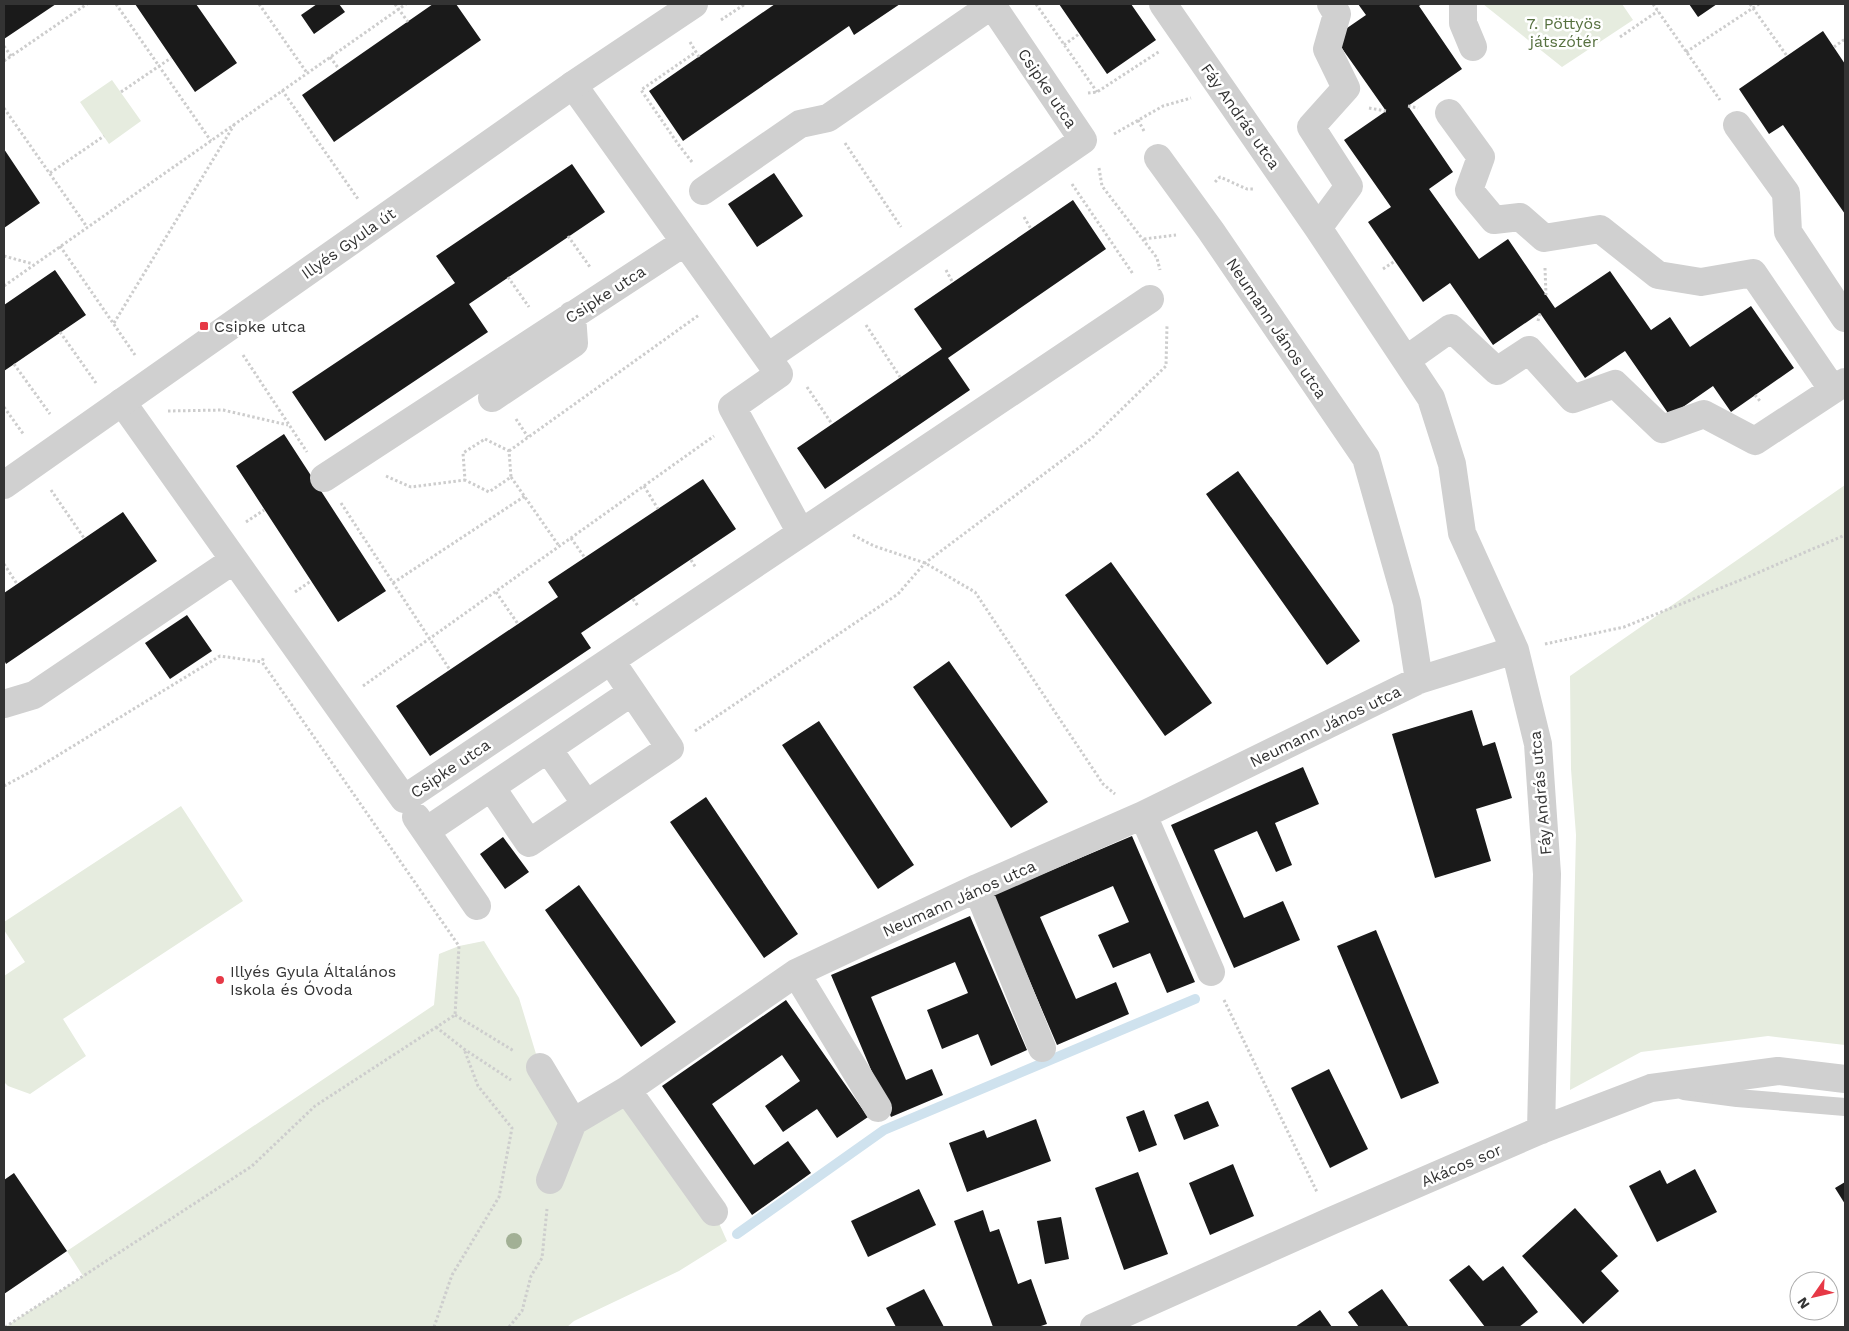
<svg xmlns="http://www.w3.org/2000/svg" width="1849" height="1331" viewBox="0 0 1849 1331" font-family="'Work Sans',sans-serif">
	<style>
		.green { fill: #e6ecdf }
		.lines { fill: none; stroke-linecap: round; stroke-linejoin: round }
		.stream { stroke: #cfe2ee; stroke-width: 10 }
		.building { fill: #1a1a1a }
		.path { stroke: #cdcdcd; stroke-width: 3; stroke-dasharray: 2.5 2.5; stroke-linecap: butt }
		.service { stroke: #d0d0d0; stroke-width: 18 }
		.minor { stroke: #d0d0d0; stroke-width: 28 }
		.tertiary { stroke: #d0d0d0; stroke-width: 28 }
		.tree { fill: #a2b095 }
		.poi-dot { fill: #e63946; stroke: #fff; stroke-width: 2 }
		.labels { text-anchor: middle; stroke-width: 5; stroke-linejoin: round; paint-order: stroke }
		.park-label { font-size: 16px; fill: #56703f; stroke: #fff }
		.street-label { font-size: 16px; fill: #333; stroke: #fff }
		.poi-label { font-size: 16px; fill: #333; stroke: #fff; text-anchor: start }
	</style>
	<rect width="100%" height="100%" fill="#fff"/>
	<path class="green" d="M1483,4H1622L1633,20L1562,67Z
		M112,80L141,121L109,144L80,102Z
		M1845,485V1045L1768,1036L1641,1052L1570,1090L1576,835L1571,769L1570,676Z
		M181,806L243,901L63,1019L86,1056L30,1094L8,1086L4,1082V976L25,962L4,930V922Z
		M484,941L519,998L540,1067L573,1122L627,1090L714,1212L727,1241L679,1271L574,1321L567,1327H5L83,1276L67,1251L434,1005L439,954L459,946Z"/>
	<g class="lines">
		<path class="stream" d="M737,1234L884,1130L1195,999"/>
	</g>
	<path class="building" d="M4,4H56L4,39Z
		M135,4H196L237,63L195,92Z
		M317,4H339L345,12L314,34L301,15Z
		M433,4H456L481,40L334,142L302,95Z
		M775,4H900L854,35L849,26L683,141L649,91Z
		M1059,4H1131L1156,40L1107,74Z
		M1358,4H1422L1419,6L1462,69L1408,106L1453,172L1429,189L1479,259L1508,239L1555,308L1610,271L1651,330L1670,317L1690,347L1751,306L1794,368L1731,412L1713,386L1670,416L1625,351L1585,378L1540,313L1493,345L1450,283L1423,302L1368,222L1391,207L1344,140L1386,111L1334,37L1366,15Z
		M1689,4H1717L1698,17Z
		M1823,31L1845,64V214L1783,125L1769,134L1739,89Z
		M4,149L40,203L4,228Z
		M572,164L605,212L469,304L488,332L325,441L292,392L455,283L436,256Z
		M774,173L803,216L757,247L728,204Z
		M1073,200L1106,249L948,358L970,390L825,489L797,448L942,349L914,309Z
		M55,270L86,315L4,371V305Z
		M284,434L386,591L338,622L236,466Z
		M1238,471L1360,641L1327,665L1206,494Z
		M703,479L736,529L581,633L591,648L430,756L396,706L558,597L548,582Z
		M123,512L157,561L6,664L4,660V593Z
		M1111,562L1212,703L1165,736L1065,595Z
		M187,615L212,651L170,679L145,643Z
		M949,661L1048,802L1011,828L913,687Z
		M1472,710L1483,746L1495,742L1512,798L1476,809L1491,861L1435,878L1392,734Z
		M819,721L914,865L878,889L782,745Z
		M1303,767L1319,804L1275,823L1292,865L1276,872L1257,831L1214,850L1244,918L1283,901L1300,940L1234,968L1171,825Z
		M706,797L798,934L764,958L670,822Z
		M1132,836L1195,982L1167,993L1150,953L1113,968L1098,935L1129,922L1113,886L1040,917L1076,999L1116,982L1129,1014L1057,1045L993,895Z
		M503,837L529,872L505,889L480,854Z
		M579,885L676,1022L641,1047L545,910Z
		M970,916L1027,1050L991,1066L978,1034L942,1049L927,1010L968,993L955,962L871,997L906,1080L932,1069L943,1095L891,1117L831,975Z
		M1376,930L1439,1083L1401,1099L1337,946Z
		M786,1000L868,1117L837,1138L817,1109L783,1132L765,1106L800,1081L782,1055L712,1104L754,1165L788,1141L811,1173L752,1215L662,1086Z
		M1329,1069L1368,1149L1330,1168L1291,1088Z
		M1208,1101L1219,1126L1184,1140L1174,1115Z
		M1144,1110L1157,1145L1139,1152L1126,1117Z
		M1036,1119L1051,1161L967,1192L949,1143L984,1130L987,1138Z
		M1233,1164L1254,1216L1210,1235L1189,1183Z
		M1695,1169L1717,1212L1657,1242L1629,1186L1660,1170L1667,1184Z
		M1138,1172L1168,1254L1124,1270L1095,1188Z
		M14,1173L67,1251L4,1294V1180Z
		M1845,1182V1204L1835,1188Z
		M919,1189L936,1225L868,1257L851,1221Z
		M1575,1208L1618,1256L1601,1271L1619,1291L1583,1324L1522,1256Z
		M983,1210L990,1232L999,1229L1018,1284L1031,1279L1047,1324L1038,1327H993L954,1221Z
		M1061,1217L1069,1259L1045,1264L1037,1221Z
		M1469,1265L1483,1281L1503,1266L1538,1312L1519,1327H1485L1449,1280Z
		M924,1289L944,1327H896L886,1308Z
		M1382,1289L1409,1327H1359L1348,1312Z
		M1320,1310L1332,1327H1295Z"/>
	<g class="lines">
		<path class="path" d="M116,4L211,141
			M259,4L307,73
			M395,4L408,22
			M1036,4L1097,92
			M1653,4L1720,100
			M1750,4L1787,56
			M721,20L745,4
			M1620,37L1658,11
			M690,42L699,57
			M1064,45L1079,34
			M4,46L11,56
			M1834,47L1845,39
			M1686,52L1759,4
			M330,57L339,69
			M4,61L87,4
			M282,90L358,199
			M121,92L171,58
			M1088,93L1097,92L1160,51
			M1408,106L1418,108
			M4,108L87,227
			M1369,108L1386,111
			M1138,120L1144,131
			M1114,134L1163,106L1191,98
			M845,143L901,227
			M692,162L678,144L641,90L696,52
			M1099,168L1102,186L1157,258L1160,270
			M50,173L104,136
			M1215,182L1220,177L1247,189H1254
			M1072,184L1133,274
			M1024,217L1031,229
			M568,236L590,267
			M1144,239L1176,235
			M60,246L135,355
			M4,256L33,264
			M1545,268L1546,295
			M1383,269L1395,261
			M946,270L953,283
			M508,277L529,307
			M4,286L406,4
			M1538,321L1540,313
			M114,323L234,125
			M866,325L900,377
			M60,332L96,383
			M243,355L307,452
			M14,364L50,414
			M807,387L832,424
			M1755,395L1760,401
			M4,407L24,435
			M168,411L223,410L288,425
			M516,419L528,437
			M485,439L509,451L511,477L489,492L465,480L463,453Z
			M509,451L699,315
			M386,476L411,487L465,480
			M511,477L559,546
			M644,486L658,509
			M51,490L84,538
			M341,503L450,670
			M246,522L264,510
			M853,535L874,546L925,563L975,592L1103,784L1115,794
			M571,538L585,558
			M691,560L696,568
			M4,564L17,584
			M393,583L525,496
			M295,592L311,581
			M496,592L518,624
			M633,599L638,606
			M1545,644L1624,627L1748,577L1845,535
			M363,686L714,436
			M695,731L898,594L925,563L1092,438L1166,366L1167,325
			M4,786L34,770L220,656L262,662
			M1224,1000L1317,1192
			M455,1015L514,1051
			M436,1027L464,1049L511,1080
			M5,1327L252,1166L315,1106L455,1015L459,946L262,662L264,656
			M434,1327L452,1275L499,1197L512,1128L478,1086L464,1049
			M509,1327L522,1311L531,1276L542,1258L547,1209"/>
		<path class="service" d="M1684,1091L1737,1098L1845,1107"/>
		<path class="minor" d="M1163,4L1318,228L1431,398L1452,464L1462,533L1515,650L1538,744L1547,874L1541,1130
			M1463,4V23L1473,47
			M1449,113L1481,157L1469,190L1494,220L1520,217L1544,238L1600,229L1658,275L1701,282L1753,273L1833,390
			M1737,125L1786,193L1788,232L1845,318
			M1158,158L1211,231L1366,458L1407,603L1419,680
			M703,191L800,124L828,118L992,5L1083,140L768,357
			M1318,228L1349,186L1311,127L1346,88L1327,49L1337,14L1331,4
			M1406,360L1451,328L1497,371L1529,350L1573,399L1615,384L1662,429L1704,414L1755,441L1845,382
			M492,398L574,343L572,315
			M122,402L404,799L801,533L732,407L779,374L573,85
			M324,478L685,242
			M801,533L1150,299
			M4,704L34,695L234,560
			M548,749L586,804
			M491,787L529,843L670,748L611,661
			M1143,815L1211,972
			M416,817L477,906
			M426,831L632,692
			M977,888L1042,1048
			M796,973L878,1108
			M540,1067L573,1122
			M627,1090L714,1212
			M550,1180L573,1122L627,1090L796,973L977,888L1143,815L1419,680L1515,650
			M1094,1327L1331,1221L1541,1130L1651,1088L1778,1071L1845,1079"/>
		<path class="tertiary" d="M4,485L573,85L694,4"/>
	</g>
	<circle class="tree" cx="514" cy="1241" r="8"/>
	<g class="poi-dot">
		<rect x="199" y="321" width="10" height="10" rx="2.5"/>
		<circle cx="220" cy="980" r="5"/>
	</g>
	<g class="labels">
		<g class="park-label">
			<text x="1564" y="29">7. Pöttyös<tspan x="1564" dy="18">játszótér</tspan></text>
		</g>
		<g class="street-label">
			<text transform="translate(1048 88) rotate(56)" y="6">Csipke utca</text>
			<text transform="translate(1241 116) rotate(55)" y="6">Fáy András utca</text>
			<text transform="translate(348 243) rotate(-35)" y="6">Illyés Gyula út</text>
			<text transform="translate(605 294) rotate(-33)" y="6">Csipke utca</text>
			<text transform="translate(1277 328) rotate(56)" y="6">Neumann János utca</text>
			<text transform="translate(1325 726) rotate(-26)" y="6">Neumann János utca</text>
			<text transform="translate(450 768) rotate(-34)" y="6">Csipke utca</text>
			<text transform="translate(1540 793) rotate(-95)" y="6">Fáy András utca</text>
			<text transform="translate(959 898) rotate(-24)" y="6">Neumann János utca</text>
			<text transform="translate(1461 1165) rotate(-23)" y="6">Akácos sor</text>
		</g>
		<g class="poi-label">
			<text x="214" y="332">Csipke utca</text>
			<text x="230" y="977">Illyés Gyula Általános<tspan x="230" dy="18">Iskola és Óvoda</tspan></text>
		</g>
	</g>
	<rect width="1849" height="1331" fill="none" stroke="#333333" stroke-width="10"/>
	<g transform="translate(1814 1296) rotate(236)"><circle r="24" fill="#ffffff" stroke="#adadad"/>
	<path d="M0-4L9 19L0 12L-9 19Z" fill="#e63946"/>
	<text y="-8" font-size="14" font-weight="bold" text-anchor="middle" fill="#333333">N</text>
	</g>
</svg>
